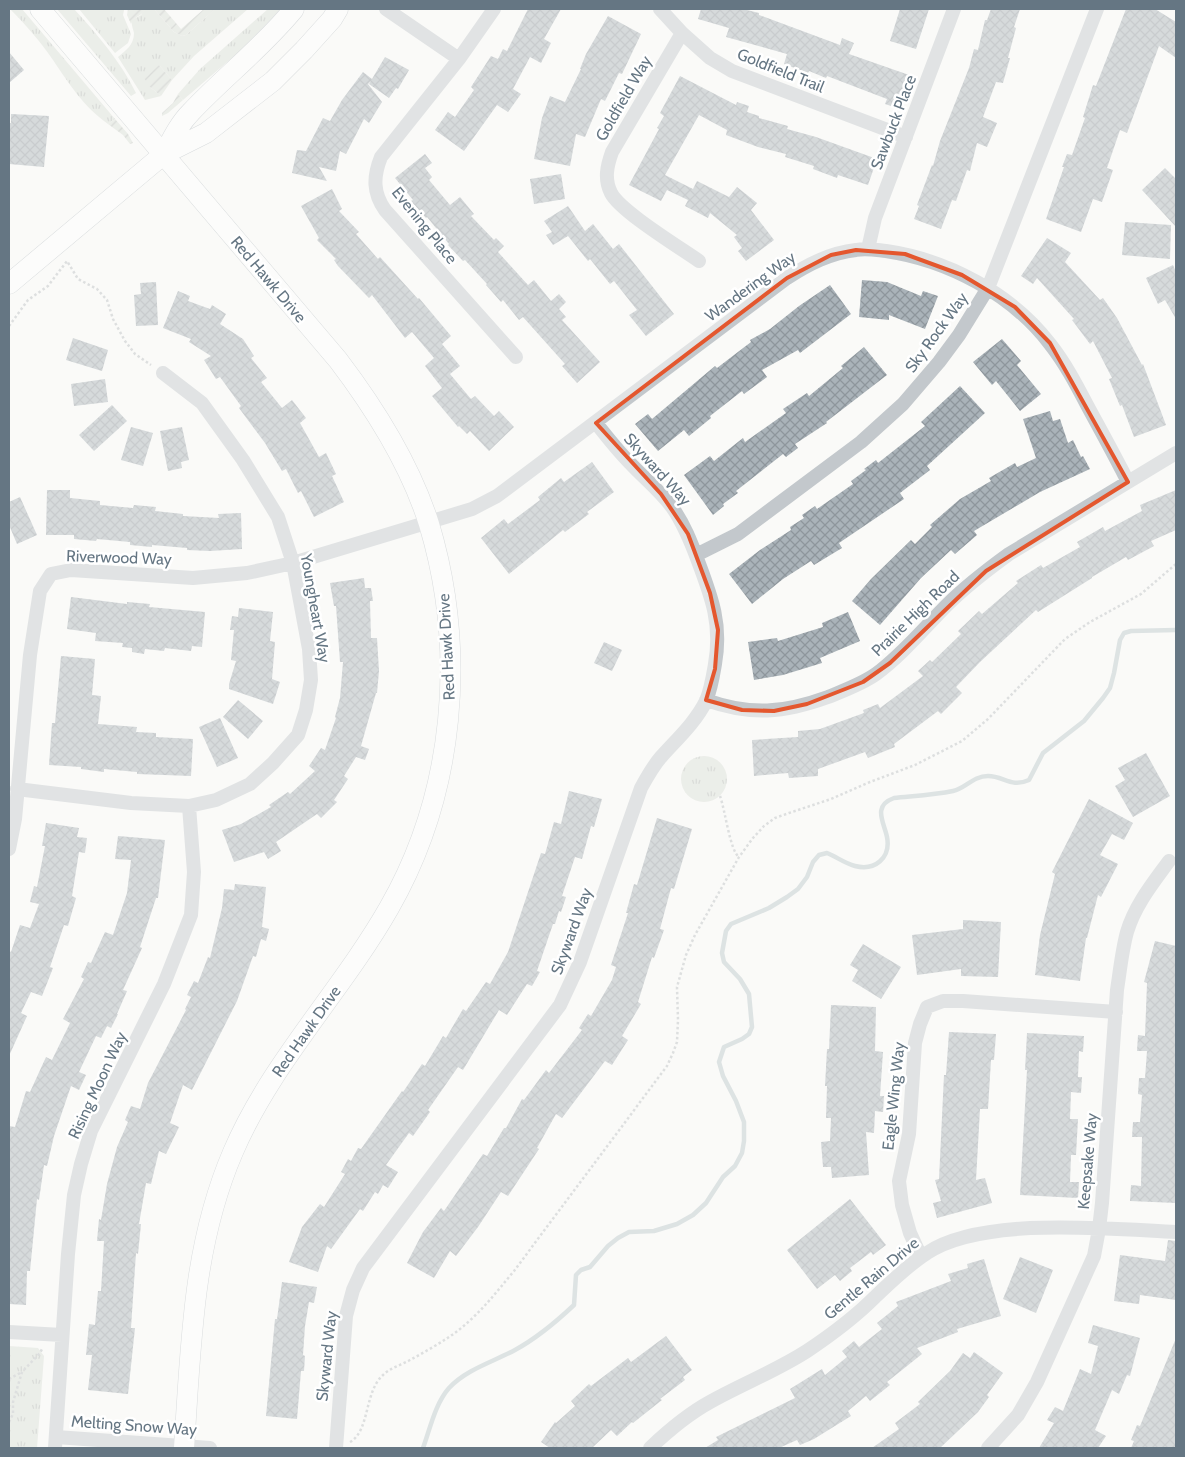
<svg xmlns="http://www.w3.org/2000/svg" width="1185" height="1457" viewBox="0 0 1185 1457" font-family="Cabin,sans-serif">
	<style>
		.grass { fill: url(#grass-tufts) }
		.garden { fill: url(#garden-furrows) }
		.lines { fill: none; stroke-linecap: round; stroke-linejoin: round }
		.stream { stroke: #bbc7cb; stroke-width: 4.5 }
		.building { fill: url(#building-cross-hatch) }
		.secondary-casing { stroke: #b3babf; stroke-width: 21 }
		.path { stroke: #bbbfc2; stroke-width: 2.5; stroke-dasharray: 2.5 2.5; stroke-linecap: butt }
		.street { stroke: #c3c8cc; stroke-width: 14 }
		.secondary { stroke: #fff; stroke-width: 20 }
		.marked { fill: none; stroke: #e4572e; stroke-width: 4; stroke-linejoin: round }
		.labels { text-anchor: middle; stroke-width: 5; stroke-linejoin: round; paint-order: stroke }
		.street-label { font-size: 16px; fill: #657683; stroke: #fff }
	</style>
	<defs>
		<pattern id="grass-tufts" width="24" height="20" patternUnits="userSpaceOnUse" patternTransform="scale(1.25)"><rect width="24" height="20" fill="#dadfd7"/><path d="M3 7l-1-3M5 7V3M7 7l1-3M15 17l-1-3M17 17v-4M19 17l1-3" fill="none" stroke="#b4b9b4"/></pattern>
		<pattern id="garden-furrows" width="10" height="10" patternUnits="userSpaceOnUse" patternTransform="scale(1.25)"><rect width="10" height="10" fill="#dadfd7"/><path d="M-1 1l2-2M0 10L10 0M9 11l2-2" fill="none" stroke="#b4b9b4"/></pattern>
		<pattern id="building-cross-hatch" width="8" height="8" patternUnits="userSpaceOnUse" patternTransform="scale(1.25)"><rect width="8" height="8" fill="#aab3b9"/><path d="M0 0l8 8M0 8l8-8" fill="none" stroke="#8e969c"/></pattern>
	</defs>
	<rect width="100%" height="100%" fill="#fafaf8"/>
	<path class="grass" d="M10,9H22L115,119L108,124C83,106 70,85 53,60C40,41 26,25 10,9Z
		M57,9H74C97,34 121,62 136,93L131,96Z
		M79,9H119L124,10L123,15L131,34L128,43L115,53Z
		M145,9H154L174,32L182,36L186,35L215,9H248L194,56L172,80L159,65L150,87L161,96L145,100L118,57C126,50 134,45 134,33C133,28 131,25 132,20L141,15Z
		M268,9H281L240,51L183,100L178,94L200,69Z
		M681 779a23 23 0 1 1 46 0a23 23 0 1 1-46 0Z
		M9,1346L38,1348L44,1356L37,1448H9Z"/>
	<path class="garden" d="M128,9H145C143,15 137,16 133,20L131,24L127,15Z
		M154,9H164L181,29L204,9H215L186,35L182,36L174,32Z
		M159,65L172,80L161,96L150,87L144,78Z
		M178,94L183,100L168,113L162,116V113L173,103Z
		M115,119L128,134L133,143L130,144L123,135L108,124Z"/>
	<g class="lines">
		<path class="stream" d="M423,1448C430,1429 435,1404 449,1388C467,1369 493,1362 515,1350C537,1338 556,1322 574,1305L576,1275L581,1270L590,1267L608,1246L618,1238L629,1232L654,1231L677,1224L693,1215L706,1203L723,1177L735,1166L742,1153L744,1141V1122L736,1101L723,1076L719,1062L724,1047L742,1039L749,1034L752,1027L749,994L740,979L724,962L722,953L726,931L731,924L769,908L787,897L798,889L807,877L813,862L819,855L827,853C837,857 844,863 855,866C875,871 891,858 887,837C884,822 872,806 894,798C913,796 934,795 953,791C966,788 973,776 988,776C1004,776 1011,788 1029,780L1043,753L1084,721L1103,698L1110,688L1114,673L1120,640L1124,633L1131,631L1176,630"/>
	</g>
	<path class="building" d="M528,9H561L544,39L551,43L541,63L530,57L513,89L521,94L508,112L497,105L464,151L435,130L448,112L455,117L474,90L471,87L491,56L498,59L503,49L507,51Z
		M701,9H743L759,13V15L840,45L842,38L854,43L849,54L909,75L897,108L885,104L887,99L827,76L826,78L809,71L808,73L784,64L787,54L726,37L729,28L698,19Z
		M900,9H929L916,49L890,41Z
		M991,9H1020L1014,27L1016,28L1008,58H1010L1003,83L996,82L983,117L997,123L987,147L977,143L970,171L967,170L956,201L952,200L941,229L914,219L919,206L917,205L932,165L933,166L940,141L969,68L974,49L978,50L985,20H987Z
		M1126,9H1155L1176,22V58L1159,46L1127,133L1120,130L1107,168L1113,170L1102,202L1093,199L1081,232L1046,219L1064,167H1062L1067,154L1072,155L1085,118L1083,117L1093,85L1096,86Z
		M608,16L641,34L622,74L619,73L605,101L601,99L585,137L576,134L570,166L534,159L542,118L550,96L565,102L581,69H580L586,54Z
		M9,52L24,70L9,83Z
		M385,57L409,70L398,89L396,88L389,98L369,84L371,81L368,84L382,102L369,123L364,119L346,154L340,151L336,171L319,167L327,181L292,173L297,150L306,151L323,118L330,121L342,100L363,72L372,79Z
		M680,76L736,105L737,102L749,106L747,112L759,116V118L788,126L787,129L816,137L877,159L868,185L838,175L837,178L813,169L814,166L785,157L786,154L758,147L726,135L727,130L699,115L665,175L693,189L697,181L729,197L737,187L757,203L751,210L774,240L746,261L738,251L742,248L734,237L737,235L710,213L708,218L685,206L688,200L667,190L661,201L629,185L659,129L657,128L664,116L660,113Z
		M11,114L49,116L44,167L9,164V123H11Z
		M425,154L432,163L425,168L432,177L429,180L450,205L460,197L474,214L471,216L494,240L496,238L504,246L498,252L528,285L534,280L551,301L559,294L566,302L559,309L566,317L562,320L600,362L577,383L562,366L565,364L523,317L519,320L503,300L501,302L486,285L487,284L465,260L463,261L448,245L449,244L427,217L426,218L411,201L413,200L395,178Z
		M1165,168L1176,179V227L1142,190Z
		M561,174L565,199L534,204L530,179Z
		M332,189L342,209L339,211L359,232L356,234L378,259L380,257L418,299L419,298L451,336L442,344L460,366L450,374L471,399L475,396L494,416L499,411L514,427L489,451L470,431L467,434L459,426L458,427L432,396L442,388L425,366L434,358L412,332L405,338L372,295L369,298L338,266L334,260L336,259L317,240L319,238L301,206Z
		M568,206L585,231L593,224L613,249L619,244L674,314L646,336L629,315L637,310L614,281L610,284L590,259L588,261L568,236L553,245L546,235L552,232L544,221Z
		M1125,222L1171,225L1170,259L1122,255Z
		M1047,238L1071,253L1065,262L1100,300L1103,298L1117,318L1142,365L1143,364L1166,425L1134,437L1122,405L1120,406L1109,379L1112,378L1093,341L1090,344L1072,320L1074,319L1037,278L1033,284L1021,276Z
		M1173,265L1176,272V319L1165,300L1158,304L1146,278Z
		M862,280L887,282L921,296L923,291L938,296L925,329L889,315V320L859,317Z
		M156,282L158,325L136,326L134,295L141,294L140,283Z
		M830,285L851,314L800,353L798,350L762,370L767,377L744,394L742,391L710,416L711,418L689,436L684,430L658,451L635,424L648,414L652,419L715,366L717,368L751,342L750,340L770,329L799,306Z
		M178,291L190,296L188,301L210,309L212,305L226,314L220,324L243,339L254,356L251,358L267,378L261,382L282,408L292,400L306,418L300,423L319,457L326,453L336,474L332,476L344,502L314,517L301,491L298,493L286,469L282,471L265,443L239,408L241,406L220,377L216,379L204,360L211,356L189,342L191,339L163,328Z
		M73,338L108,350L102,371L66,360Z
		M1002,339L1021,361L1017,365L1041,394L1020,411L996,381L992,385L973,362Z
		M864,347L887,375L826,422L827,423L795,444L798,448L786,457L783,454L736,491L738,493L723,504L724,506L713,515L684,475L710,456L714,461L743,438L745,442L786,413L783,409L807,393L809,396L843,368L841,366Z
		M105,379L108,402L74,406L71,384Z
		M960,386L985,413L927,466L930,470L900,493L904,499L839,543L842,548L814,565L811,561L783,579L752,604L729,574L760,550L791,530L790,527L804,518L802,515L815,506L817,509L853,484L851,481L866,470L864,469L876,460L878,463L925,426L921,422Z
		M112,405L127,421L94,451L79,435Z
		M1050,411L1053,421L1060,419L1068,443L1073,440L1081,457L1083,456L1090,469L1040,492L974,531L977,535L955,554L951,550L921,578L880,625L852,601L871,579L911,540L915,544L932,527L930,525L960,499L991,481L989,478L1015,463L1017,467L1036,458L1023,419Z
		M131,427L153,433L143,466L121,460Z
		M182,427L189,460L181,462L182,468L168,471L160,431Z
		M592,462L614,492L587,512L589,514L565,532L563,530L509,574L481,538L504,519L508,524L540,500L538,497L561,478L564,482Z
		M47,490H70V498L100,501V505L133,508L134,505L156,507L155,511L183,514V516L219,518L218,514L241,513L242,549L210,551L187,550V548L152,545V547L130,545V542L97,539L96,541L74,539V535H46Z
		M1176,490V530L1151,541L1154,546L1128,560L1126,557L1092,577V578L1038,612L1036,610L980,662L956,687L962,693L941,714L938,711L894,744L895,747L868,758L865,752L818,769V776L789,778L788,773L754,776L752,740L798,737V731L820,729L864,713L863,710L878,704L880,708L923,676L918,671L930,660L932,662L961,634L958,631L979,611L982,614L1018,583L1016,581L1041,565L1043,568L1080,547L1077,542L1103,527L1105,531L1142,511L1140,505Z
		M20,497L37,535L17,544L9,525V502Z
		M364,578L365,588H371L373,601H370L371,638H377L379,671L377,693H376L361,746L369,749L365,760L356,757L344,776L348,779L334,800L337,802L321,818L317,814L276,842L281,851L268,859L264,852L234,862L222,830L241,824L271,807L269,805L288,792L290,794L315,771L309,766L321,748L325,750L336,718L335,717L340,698L343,662H340L336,606H334L330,583Z
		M71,597L127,604V602L150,604L149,607L205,612L202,647L192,646L191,651L165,648L164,651L145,649L144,654L132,652V648L122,647L123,643L95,641L96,633L67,629Z
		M239,608L273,612L270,641L275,642L272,679L280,682L273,704L229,689V684L236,661L231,660L234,630H230L232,616L238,617Z
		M848,612L860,641L820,658L822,663L783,675L754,680L748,642L777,638L778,641L823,627L822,623Z
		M604,642L622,650L612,671L594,663Z
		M61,656L95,659L92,695L101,696L98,724L137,727L136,732L156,733V737L193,739L191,776L137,774V772L104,769V772L81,769V767L49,765L52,723H55Z
		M238,700L263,721L248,739L223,717Z
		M220,718L238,758L217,767L199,727Z
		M1146,753L1170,796L1133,817L1115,786L1125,780L1118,768Z
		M569,791L602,799L594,827L591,826L582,859L575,857L562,896L566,897L561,912L559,911L555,924H553L537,971L540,972L532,986L527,984L507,1015L499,1010L463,1070L458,1067L428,1110L430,1112L413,1136L409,1133L386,1165L398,1172L388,1188L383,1185L378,1194L375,1192L363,1211L360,1209L331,1249L327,1246L318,1272L289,1262L302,1227L320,1204L324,1207L345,1174L341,1172L348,1159L351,1161L358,1148L361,1149L402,1091L403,1092L422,1064L425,1066L443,1036L446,1038L463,1009L466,1011L486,982L490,984L508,952L541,853L545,854L554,822L561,824Z
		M1089,799L1133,823L1124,840L1112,834L1100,855L1118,864L1101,897L1098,895L1087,938H1086L1080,981L1035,975L1040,935L1055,874L1052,872Z
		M657,818L692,829L674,889L671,888L660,929L664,930L654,958L652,957L638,1002L641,1004L622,1036L628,1040L612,1065L605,1061L562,1118L556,1114L537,1148L539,1149L508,1196L501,1192L478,1227L456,1256L450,1251L434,1278L407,1263L423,1232L441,1208L444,1211L483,1154L487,1156L504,1128H506L522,1099L524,1100L546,1070L549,1073L582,1030L579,1028L588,1014L591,1016L612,980L616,967L611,965L628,913H626L634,884L637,885Z
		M46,823L79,828L77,837L87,838L85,853L79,852L72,896L76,898L68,926L64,925L50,967L53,968L42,996L31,992L21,1013L27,1016L9,1056V951L11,952L20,925L30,928L39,904L30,902L34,886L37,887L45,846H42Z
		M118,836L165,840L158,898H156L140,947L142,948L123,990L127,991L117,1014H118L111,1028L107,1026L101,1038L96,1036L79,1072L86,1075L79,1090L71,1086L54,1136L47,1166L44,1165L39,1200L37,1199L30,1271H27L26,1305L9,1304V1167L10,1157H9V1126L15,1127L26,1091L30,1092L46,1057L52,1060L70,1023L63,1019L84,979L81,977L88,962L91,963L105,932L113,935L127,893L131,860L115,859Z
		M235,884L266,887L262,927L269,929L266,941L261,939L256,957L253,956L237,1001L192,1090L183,1085L170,1123L179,1127L166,1154L159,1151L151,1184L146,1183L139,1224H141L138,1254L136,1253L131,1328H135L128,1394L88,1390L92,1355H86L89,1324L95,1325L98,1291H101L104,1241H97L99,1219L101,1220L107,1184L117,1147L128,1122L125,1120L131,1106L140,1109L148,1083L186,1010L185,1009L191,997L187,995L194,981L198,983L208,957L210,958L222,908L224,889L234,890Z
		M963,920L1001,922L998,977L961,976V969L917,975L912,935L963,929Z
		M1155,941L1176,946V1203L1130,1201L1131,1185L1141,1186L1142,1137H1132L1133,1122H1140L1142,1095L1138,1094L1139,1078H1145L1147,1051H1137L1138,1035L1145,1036L1147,983L1144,982Z
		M863,944L901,967L881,999L852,981L858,970L850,965Z
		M831,1005L876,1007L875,1051L883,1052L880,1096H884L883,1112L875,1111L874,1133L866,1132L869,1175L832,1178L831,1167H823L821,1142L830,1141L831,1118H826L827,1086H825L827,1049H829Z
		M949,1032L996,1034L994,1060H991L988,1109H980L976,1180L985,1178L992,1203L937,1218L933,1203L941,1201L935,1180L939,1179L944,1075H946Z
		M1027,1033L1084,1036L1083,1052L1079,1051L1078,1077H1082L1081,1093L1071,1092L1070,1119H1078L1076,1155H1071L1070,1182H1079L1078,1198L1020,1195L1027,1070H1025Z
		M850,1199L886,1245L873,1255L871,1252L850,1268L852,1271L840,1281L835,1275L817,1289L787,1250Z
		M1168,1240L1176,1241V1300L1140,1295L1139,1304L1114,1301L1120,1255L1165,1261Z
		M1020,1257L1053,1270L1036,1313L1003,1299Z
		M984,1259L1001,1316L957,1329L958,1332L917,1348L922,1354L887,1382L890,1385L870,1401L866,1396L848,1411L851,1416L814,1439L800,1445L797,1440L779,1448H705L718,1440L716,1437L795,1398L790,1389L822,1369L825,1375L847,1357L842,1351L854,1341L859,1347L882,1329L877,1323L898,1306L896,1302L951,1281L948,1274L968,1268L967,1264Z
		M282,1282L317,1287L314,1303L309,1302L305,1326L303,1355L305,1356L304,1371H301L297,1419L266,1416L275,1319H277Z
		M1093,1325L1140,1338L1130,1376L1127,1375L1119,1394L1112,1390L1095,1430L1106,1436L1098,1448H1039L1054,1423L1047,1420L1055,1407L1063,1411L1080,1369L1091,1374L1098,1346L1088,1343Z
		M666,1336L692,1370L683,1377L685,1380L660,1399L662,1400L633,1423L632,1422L617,1436L611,1430L592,1448H550L541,1442L555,1422L556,1423L575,1406L571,1401L589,1384L591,1386L628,1358L631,1362Z
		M1176,1338V1448H1131L1134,1441L1131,1440L1137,1425L1140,1426Z
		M974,1352L1003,1373L987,1395L989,1397L978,1412L940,1448H872L899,1429L895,1423L920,1404L918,1402L950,1371L963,1353L970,1358Z"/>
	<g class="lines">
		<defs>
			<path id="secondary" d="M40,9L338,360C376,410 410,464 429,524C467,651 455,793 389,908C341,992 271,1063 233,1152C192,1247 191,1347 184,1448
				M164,154C172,139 179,124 191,112C225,76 262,48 294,9
				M9,284L164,154L206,133L273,81L304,50L332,19L338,9"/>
		</defs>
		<use href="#secondary" class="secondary-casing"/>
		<path class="path" d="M9,326L28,300L48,286L67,261L78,279L97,289L107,300L113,319L125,341L135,354L151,365
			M720,796C725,809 730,851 739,857
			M9,1379L22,1372
			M9,1422L13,1414V1402L22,1372L40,1353L42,1349
			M350,1442C370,1431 364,1392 383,1375C390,1368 401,1365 410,1360C423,1353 437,1345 449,1337C476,1319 494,1295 514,1271L667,1066L673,1053L677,1042L678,1020L677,987L686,955L695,935L739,857L753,838L764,826L775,818L789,813L831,799L870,782L915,765L962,741L988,719L1065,639L1090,622L1141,594L1176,564"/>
		<path class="street" d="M386,9L459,59
			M494,9L459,59L381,157C373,177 373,193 385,210L516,357
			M660,9L682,33L710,58L732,71L906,137
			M682,33L612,152C607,166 604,179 611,193C620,211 679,247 699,261
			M868,249L875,218L954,9
			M696,555L738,534L861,442L903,404L939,362L959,335L988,288L1097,9
			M706,700C751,716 784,713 828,697C845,690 862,684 876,674C903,654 924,628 947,605C966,586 987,570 1009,554L1176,453
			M17,789L131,803L189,806L216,800L250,784L273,763L298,735L306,710L311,680L309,649L293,563L278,517L243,460L202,403L163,373
			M9,849L15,819L30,655L40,591L51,574L71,570L193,578L247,573L293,563L472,509L497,496L787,278C809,264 830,253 856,250C866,248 876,250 886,251C948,260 1012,294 1050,344C1065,363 1076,384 1087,405C1101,431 1115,456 1128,482
			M921,1257L910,1233L902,1205L899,1181L909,1134L915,1043L920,1024L927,1007L943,1001H963L1116,1012
			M9,1332L62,1335
			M56,1437L210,1448
			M55,1448L68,1254L74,1195L81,1164L91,1131L164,984L191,915L194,872L189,806
			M336,1448L346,1316L353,1290L363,1268L560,1005L580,962L641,788C647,777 653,766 661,757C677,739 695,723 706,701C711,689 713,676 715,664C722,625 712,598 698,561C691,542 684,524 672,507C660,491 644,478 630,463C618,451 607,437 596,423
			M650,1448C668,1431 688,1414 710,1402C742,1384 776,1371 807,1351C831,1335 855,1317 875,1297C892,1281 908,1265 927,1253C982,1216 1110,1229 1176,1232
			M988,1448L1018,1415L1037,1382L1094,1256L1099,1229L1102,1203L1117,990C1120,971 1122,950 1127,932C1135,905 1153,883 1169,861"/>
		<use href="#secondary" class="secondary"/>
	</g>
	<path d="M0 0H1185V1457H0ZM856,250L905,254L962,275L1015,307L1050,343L1128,482L986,571L890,663L863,682L807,704L774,711L742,710L706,700L715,669L718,630L710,593L688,534L661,494L596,423L787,278L831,255Z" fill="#fafaf8" fill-opacity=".55" fill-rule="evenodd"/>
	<path class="marked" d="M856,250L905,254L962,275L1015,307L1050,343L1128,482L986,571L890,663L863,682L807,704L774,711L742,710L706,700L715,669L718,630L710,593L688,534L661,494L596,423L787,278L831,255Z"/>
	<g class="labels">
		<g class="street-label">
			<text transform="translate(781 70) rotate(22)" y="6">Goldfield Trail</text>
			<text transform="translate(623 98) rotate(-60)" y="6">Goldfield Way</text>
			<text transform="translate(893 122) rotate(-69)" y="6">Sawbuck Place</text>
			<text transform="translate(425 225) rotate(51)" y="6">Evening Place</text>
			<text transform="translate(269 279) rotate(50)" y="6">Red Hawk Drive</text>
			<text transform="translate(750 286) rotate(-36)" y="6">Wandering Way</text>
			<text transform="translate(936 332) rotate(-54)" y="6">Sky Rock Way</text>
			<text transform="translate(658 469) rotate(48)" y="6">Skyward Way</text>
			<text transform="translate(119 557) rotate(2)" y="6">Riverwood Way</text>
			<text transform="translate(316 608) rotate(80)" y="6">Youngheart Way</text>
			<text transform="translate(915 613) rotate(-44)" y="6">Prairie High Road</text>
			<text transform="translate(446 647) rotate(-93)" y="6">Red Hawk Drive</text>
			<text transform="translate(571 931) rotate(-70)" y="6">Skyward Way</text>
			<text transform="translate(306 1031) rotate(-55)" y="6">Red Hawk Drive</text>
			<text transform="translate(97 1085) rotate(-65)" y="6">Rising Moon Way</text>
			<text transform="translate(893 1096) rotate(-84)" y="6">Eagle Wing Way</text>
			<text transform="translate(1087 1161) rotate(-85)" y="6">Keepsake Way</text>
			<text transform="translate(871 1278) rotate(-40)" y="6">Gentle Rain Drive</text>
			<text transform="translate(326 1356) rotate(-84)" y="6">Skyward Way</text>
			<text transform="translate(134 1425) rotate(4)" y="6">Melting Snow Way</text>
		</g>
	</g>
	<rect width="1185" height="1457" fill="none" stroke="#657683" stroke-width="20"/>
</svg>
